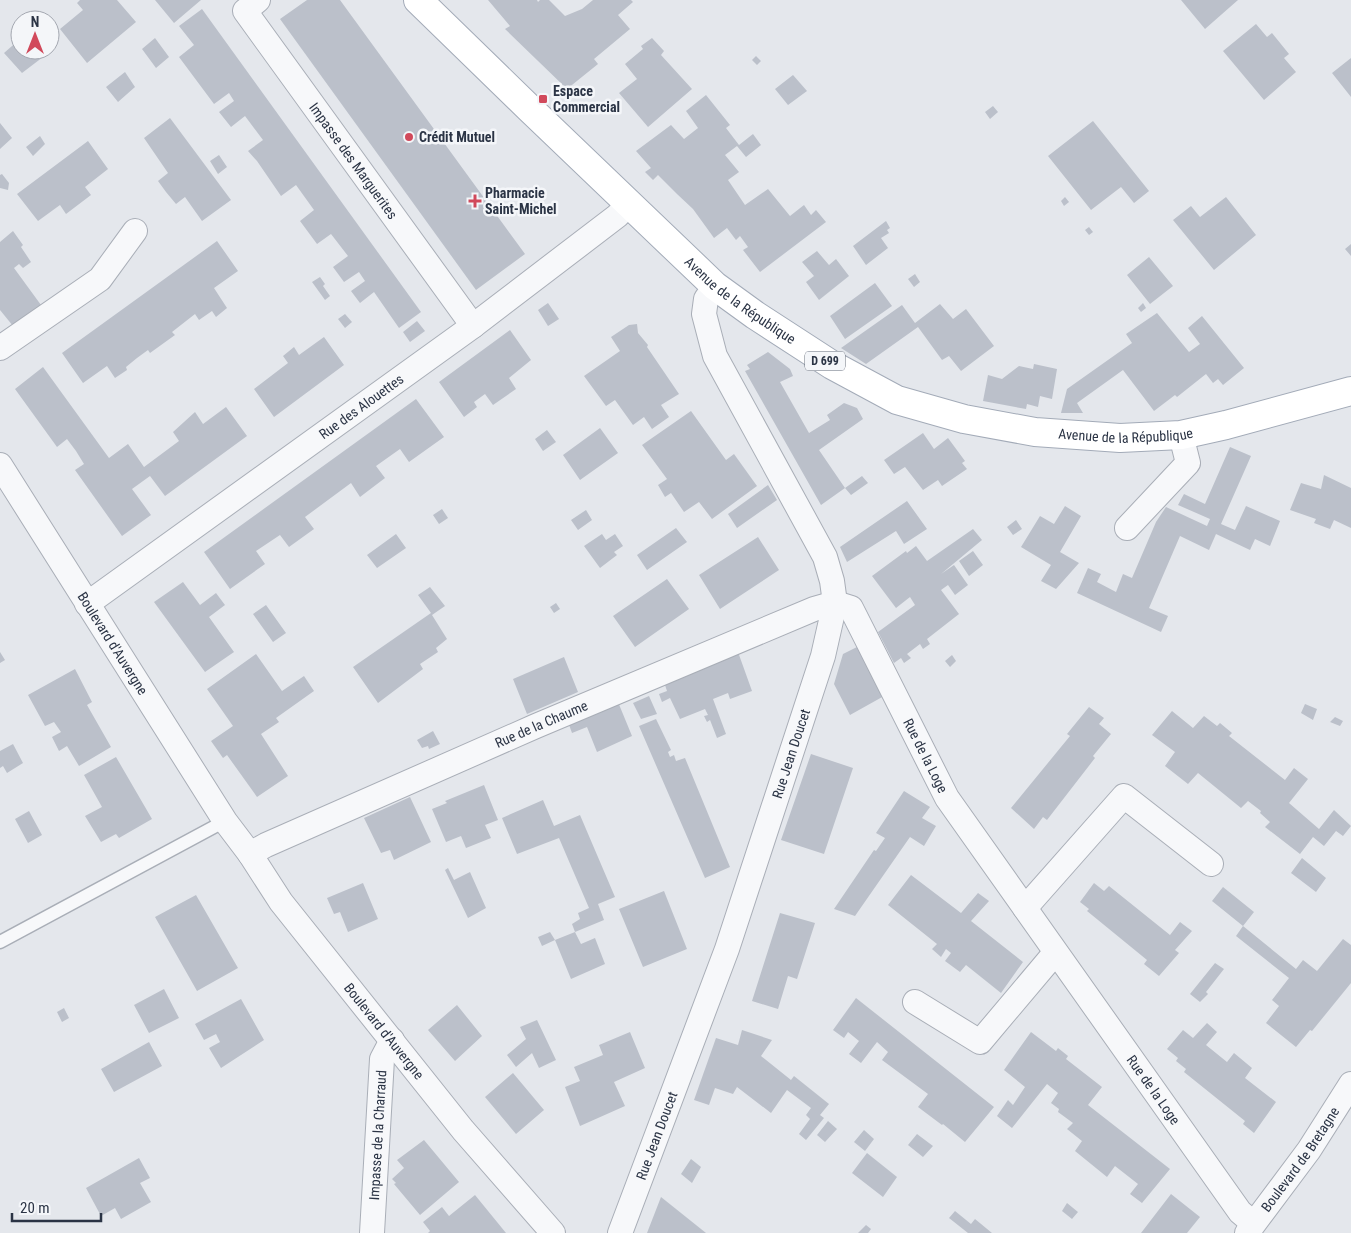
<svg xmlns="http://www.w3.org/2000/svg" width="1351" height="1233" viewBox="0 0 1351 1233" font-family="'Roboto Condensed',sans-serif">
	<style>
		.building { fill: #bbc0ca }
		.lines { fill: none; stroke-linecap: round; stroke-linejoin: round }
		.lane-casing { stroke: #a9aeb7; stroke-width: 15 }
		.street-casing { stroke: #a9aeb7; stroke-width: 26 }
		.primary-casing { stroke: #a3abb8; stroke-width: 30 }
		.lane { stroke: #f7f8fa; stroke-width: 12 }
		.street { stroke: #f7f8fa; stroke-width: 24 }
		.primary { stroke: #fff; stroke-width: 28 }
		.poi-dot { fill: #d1495b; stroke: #f4f6f9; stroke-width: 2 }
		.labels { text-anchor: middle; stroke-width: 5; stroke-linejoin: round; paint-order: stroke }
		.shield { fill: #f4f6f9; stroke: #676e7b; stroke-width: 1 }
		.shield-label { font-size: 12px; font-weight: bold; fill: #2b3445 }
		.poi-label { font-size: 14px; font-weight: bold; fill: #2b3445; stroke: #f4f6f9; text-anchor: start }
		.street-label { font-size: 14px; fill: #2b3445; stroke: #f4f6f9 }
	</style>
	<rect width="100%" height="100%" fill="#e4e7ec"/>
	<path class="building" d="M80,0H117L136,22L87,63L60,29L83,10L77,3Z
		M155,0H201L174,23Z
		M307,0H340L525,254L476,290L280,19Z
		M488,0H537L538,2L540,0H549L565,16L582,9L593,0H631L633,2L618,15L630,29L594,59L598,64L567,89L505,29L510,26Z
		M1181,0H1238L1205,29Z
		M202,9L421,312L399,328L374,292L360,303L351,291L365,281L359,272L344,282L333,267L348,256L331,234L317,244L300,221L314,210L296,185L281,196L257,161L248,151L263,140L245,116L231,127L219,112L234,101L229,93L214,104L179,57L194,45L179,26Z
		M1256,24L1267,37L1272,33L1289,54L1284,58L1296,72L1264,100L1223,51Z
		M155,38L169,57L156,68L142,49Z
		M652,38L664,51L661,55L692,89L648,127L619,93L637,79L625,64L643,49L641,46Z
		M20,39V50H38L43,57L22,73L4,53Z
		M756,56L761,61L757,65L752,60Z
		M1351,58V97L1332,73Z
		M125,72L135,87L118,102L106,87Z
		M793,75L807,91L788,105L775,89Z
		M706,95L730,125L726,128L739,145L753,134L761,145L746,157L737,146L725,155L739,172L728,180L745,205L768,189L790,216L804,205L811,215L816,210L826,222L760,272L743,250L748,247L740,236L736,240L727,228L714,238L693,209L677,194L658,175L653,180L645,172L651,168L636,151L671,125L684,139L698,128L686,111Z
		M993,106L998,112L990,119L985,112Z
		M170,118L231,200L202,221L185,197L176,204L166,192L158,181L168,173L144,138Z
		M1093,121L1149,191L1134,203L1121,187L1091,210L1048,156Z
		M0,123L12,138L0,149Z
		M40,136L45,144L33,156L26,147Z
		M88,141L108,169L85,187L91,195L66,214L60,205L38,221L17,194Z
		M219,155L227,167L218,174L210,161Z
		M2,174L9,183L8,190L0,188V175Z
		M1065,197L1069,202L1064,206L1061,201Z
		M1226,197L1256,235L1214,270L1173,220L1191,206L1200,217Z
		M886,221L890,228L887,230L889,233L881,238L888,248L866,265L853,246Z
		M1089,227L1093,232L1089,235L1085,230Z
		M13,231L23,245L21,247L31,262L23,268L19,264L14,268L41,305L13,326L0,310V242Z
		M217,241L238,271L214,288L227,308L216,317L212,311L199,320L195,314L172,332L175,335L150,353L148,350L137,358L126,367L127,370L115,378L107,366L83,383L62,353Z
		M1351,244V256L1345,249Z
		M817,251L829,265L836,259L849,276L819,300L806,282L814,276L802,262Z
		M1149,257L1173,286L1150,304L1127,275Z
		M915,274L920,282L914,287L908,279Z
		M320,277L325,284L323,286L330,296L325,300L312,282Z
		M875,283L892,306L845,339L830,316Z
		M548,303L559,319L548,326L538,310Z
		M1143,303L1146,308L1141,312L1138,308Z
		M940,304L953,319L966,309L994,346L961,371L949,356L942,360L918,327L866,364L841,348L902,305L915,323Z
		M1157,313L1189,352L1200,344L1188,328L1202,316L1244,368L1223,385L1218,379L1213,383L1206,374L1177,397L1175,395L1154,411L1123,370L1077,403L1083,413H1061L1067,389L1132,343L1126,334Z
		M345,314L352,322L345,328L338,319Z
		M417,321L425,331L410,342L403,332Z
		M637,324L638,333L648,345L647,347L679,394L661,405L669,417L652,429L644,417L633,425L615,400L606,406L584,376L620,351L611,337L629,325Z
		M510,330L531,360L509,378L516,389L493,405L485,394L474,402L477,407L464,417L439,382Z
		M324,337L344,365L274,417L254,389L288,363L283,356L294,347L299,355Z
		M768,352L790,369L793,376L780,382L809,433L830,420L827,415L844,403L857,408L863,419L819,450L845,488L821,505L745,371L750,369L747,365Z
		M1034,364L1057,369L1052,399L1040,396L1038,407L1027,404L1026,409L983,401L988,375L1002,379L1019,366L1033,369Z
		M43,367L109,458L128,444L144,467L179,441L173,432L195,412L203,424L226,407L247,436L165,496L150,476L132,489L151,515L122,536L75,470L84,464L76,451L67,439L57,447L15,389Z
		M416,399L444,437L409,462L400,449L376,466L385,478L360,497L351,483L305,517L314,529L289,547L280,535L256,551L265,564L230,589L204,552Z
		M691,411L726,460L734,454L757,486L712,519L699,502L684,512L671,493L665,497L658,485L667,479L642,445Z
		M600,428L618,453L580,480L563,455Z
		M547,430L556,442L543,451L535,439Z
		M923,433L934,449L948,438L965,461L962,463L967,469L942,486L938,480L923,490L905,467L894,474L884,460Z
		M1230,447L1251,456L1221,524L1235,530L1246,506L1280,521L1270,546L1255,539L1250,550L1216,534L1209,550L1180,536L1149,608L1168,616L1161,632L1077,593L1088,568L1101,574L1097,582L1116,592L1123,574L1132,578L1156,522L1166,507L1207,526L1210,519L1178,505L1184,494L1205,504Z
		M1324,475L1351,488V528L1334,520L1330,529L1314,523L1316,519L1290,510L1301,483L1321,489Z
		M862,476L868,483L851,495L845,488Z
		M768,485L777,500L737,528L728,514Z
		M907,501L927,529L904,544L896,531L847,562L840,547Z
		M1065,506L1081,516L1060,552L1079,563L1056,589L1041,581L1051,565L1021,547L1040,516L1054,524Z
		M442,509L448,518L439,524L433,515Z
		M586,510L592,520L578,530L571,520Z
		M1016,520L1022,529L1013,535L1007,527Z
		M676,528L687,542L647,570L637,555Z
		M973,529L982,540L941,574L954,565L968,585L955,595L948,585L941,590L959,614L927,639L930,644L923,649L920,644L907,654L911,658L904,663L901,658L894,663L878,632L915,605L910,597L896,608L872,576L906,551L907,553L916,546L927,561Z
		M396,534L406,548L377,568L367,555Z
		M602,534L606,540L615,534L623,546L614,552L617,555L600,568L584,546Z
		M758,537L779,570L720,609L699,575Z
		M973,551L983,565L969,576L959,561Z
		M667,579L689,609L635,647L613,616Z
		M183,582L200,605L216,593L225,605L209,617L234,652L205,672L154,602Z
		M430,587L445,606L432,615L447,639L436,648L438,652L420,664L423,669L378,703L353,667L431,613L418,595Z
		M556,603L560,609L554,613L550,607Z
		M266,605L286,633L273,642L253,614Z
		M861,645L884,696L850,715L834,684L843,654Z
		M0,652L5,660L0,663Z
		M738,652L752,691L730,699L728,693L713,699L726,734L717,738L710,720L707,722L704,716L708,715L705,709L680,719L670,698L662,702L659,694L667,691L664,682Z
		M256,654L282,691L304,676L314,691L276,718L279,722L261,734L288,776L257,797L227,755L223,758L211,741L233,726L207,689Z
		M952,655L956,661L950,667L945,661Z
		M564,657L578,692L527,714L513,679Z
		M75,669L92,702L87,705L111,747L79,766L67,746L59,751L52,737L61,732L54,722L45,726L28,695Z
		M649,696L657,714L641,719L633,703Z
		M618,702L632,736L597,752L587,727L572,733L568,722Z
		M1305,704L1317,709L1313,720L1301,713Z
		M1089,707L1104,718L1099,724L1111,734L1093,756L1095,758L1047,820L1043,817L1034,829L1011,808L1070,736L1067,734Z
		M1172,711L1193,728L1204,716L1217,726L1220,723L1232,733L1229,736L1285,780L1294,768L1308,779L1289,803L1319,829L1334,810L1351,826L1343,836L1336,831L1324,846L1313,837L1300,854L1265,827L1270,822L1260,813L1261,811L1248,801L1241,808L1198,773L1188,784L1165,766L1175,752L1152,735Z
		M1335,717L1343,721L1340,726L1330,722Z
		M656,719L671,750L668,752L670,757L674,755L676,761L685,758L730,867L705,878L639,726Z
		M433,731L440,744L429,749L428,746L422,748L417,740Z
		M13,744L23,763L7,773L3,766L0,768V751Z
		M811,754L853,768L824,854L781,840Z
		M116,757L152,819L119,838L116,834L101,842L85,816L102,807L84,775Z
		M484,785L498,820L485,825L491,838L466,848L461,836L446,842L432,809L447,803L445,801Z
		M904,791L930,807L922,818L936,826L924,846L910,837L855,916L834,909L874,850L876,851L885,838L876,833Z
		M410,797L431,842L394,860L390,850L381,853L364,818Z
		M543,800L554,826L580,815L615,897L598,904L604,920L575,932L572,924L580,919L578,913L589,908L559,838L517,854L502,818Z
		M29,811L42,835L28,843L15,819Z
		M1302,858L1326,878L1316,892L1291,873Z
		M448,868L454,880L470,872L486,908L468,918L445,870Z
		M911,875L961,913L978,893L989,901L971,921L1023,962L1001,993L966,965L960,972L945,961L951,953L946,949L941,957L932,949L937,944L888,905Z
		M363,883L378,919L348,932L340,912L334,914L327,898Z
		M1094,883L1104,891L1109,886L1170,935L1180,922L1192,931L1175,950L1179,953L1159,976L1144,964L1147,960L1087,911L1089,909L1080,902Z
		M1223,887L1254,912L1243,926L1212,901Z
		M664,891L687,949L643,967L619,909Z
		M196,895L238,968L197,991L155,917Z
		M780,913L815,923L797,979L788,976L778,1009L752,1001Z
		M1243,926L1296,969L1303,960L1317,971L1343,939L1351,945V983L1312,1031L1310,1030L1296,1047L1266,1023L1279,1006L1272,1000L1289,978L1236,936Z
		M550,932L555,940L542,946L538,937Z
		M575,932L581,944L595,938L605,964L571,979L555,940Z
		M1215,963L1224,969L1206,992L1208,994L1200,1002L1190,994Z
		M164,989L179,1018L149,1033L134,1005Z
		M856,998L994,1107L965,1142L943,1124L942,1125L918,1107L928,1094L882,1060L888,1052L877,1042L861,1063L849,1054L859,1041L848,1032L844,1038L833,1030Z
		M241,999L264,1040L221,1068L209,1048L220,1042L216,1034L204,1040L195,1024Z
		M457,1005L482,1036L455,1061L428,1030Z
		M64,1008L69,1018L62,1022L57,1012Z
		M537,1020L556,1060L539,1068L532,1053L516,1067L507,1055L526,1039L520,1027Z
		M1207,1023L1217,1032L1206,1045L1227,1062L1234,1053L1252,1068L1245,1078L1276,1102L1254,1133L1243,1124L1245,1121L1184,1072L1186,1069L1176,1061L1178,1058L1167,1049L1183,1030L1193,1038Z
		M742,1030L772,1040L761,1056L791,1080L794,1076L829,1104L820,1115L824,1118L806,1140L799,1134L810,1119L806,1115L811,1108L787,1090L771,1113L737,1087L733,1094L715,1088L709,1105L694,1100L716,1038L738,1045Z
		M630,1032L645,1068L614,1082L625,1106L580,1126L565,1087L580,1081L574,1067L603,1055L599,1045Z
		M1031,1032L1056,1051L1058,1048L1068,1056L1066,1059L1102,1087L1088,1105L1170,1169L1142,1203L1130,1194L1138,1184L1115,1166L1107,1177L1075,1151L1082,1141L1067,1129L1073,1123L1058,1112L1059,1109L1051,1103L1058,1093L1047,1084L1012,1128L997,1116L1008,1100L1013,1105L1025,1087L1004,1070Z
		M149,1042L162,1066L114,1092L101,1069Z
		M513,1073L544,1110L516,1134L485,1097Z
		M828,1121L837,1129L825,1142L817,1135Z
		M864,1130L874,1139L865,1151L854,1142Z
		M917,1134L933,1146L923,1157L908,1145Z
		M424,1140L459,1182L420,1215L394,1184L396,1183L392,1179L404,1168L397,1160Z
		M867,1153L897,1177L883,1197L852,1173Z
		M139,1158L150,1178L140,1183L151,1202L121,1219L115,1208L101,1216L86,1188Z
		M691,1159L701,1167L692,1183L681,1174Z
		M1171,1194L1200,1217L1187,1233H1141Z
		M475,1195L506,1233H428L430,1231L423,1222L442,1207L449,1216Z
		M661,1197L706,1233H647Z
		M1067,1203L1078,1212L1072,1219L1062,1211Z
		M955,1211L971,1224L975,1219L992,1233H968L949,1218Z
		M866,1225L871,1229L868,1233H858Z"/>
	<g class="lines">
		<defs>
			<path id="lane" d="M0,942L225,821"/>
			<g id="street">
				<path id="s1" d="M258,0L245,11L473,326"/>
				<path d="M0,348L100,279L135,231"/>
				<path id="s2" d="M0,465L225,821L250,854L281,902L463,1130L553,1233"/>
				<path d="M1127,528L1188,463L1181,435"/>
				<path id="s3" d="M87,604L473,326L617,216L630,203"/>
				<path id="s4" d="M250,854L266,845L536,726L814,609L835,603L851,608L947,798L1240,1212L1253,1223"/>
				<path d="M1025,908L1124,796L1211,864"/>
				<path d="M915,1002L980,1042L1055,953"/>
				<path id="s5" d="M372,1233L382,1059L392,1040"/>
				<path id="s6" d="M620,1233L727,949L823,656L835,603L832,581L825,557L715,356L704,314L706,299L715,286"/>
				<path id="s7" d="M1247,1233L1309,1150L1351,1084"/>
			</g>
			<g id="primary">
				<path id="s8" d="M418,0L529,108L715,286L755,315L832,365L897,400L964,419L1035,432L1120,438L1181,435L1226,425L1351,391"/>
			</g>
		</defs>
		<use href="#lane" class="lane-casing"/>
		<use href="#street" class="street-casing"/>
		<use href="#primary" class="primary-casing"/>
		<use href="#lane" class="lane"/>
		<use href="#street" class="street"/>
		<use href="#primary" class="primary"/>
	</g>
	<g class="poi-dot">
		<rect x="538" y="94" width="10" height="10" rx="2.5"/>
		<circle cx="409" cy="137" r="5"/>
		<path d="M472.5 193.5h5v5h5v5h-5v5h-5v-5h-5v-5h5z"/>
	</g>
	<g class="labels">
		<rect class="shield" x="805" y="351.5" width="40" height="19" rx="4"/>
		<g class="shield-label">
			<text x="825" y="365">D 699</text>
		</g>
		<g class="poi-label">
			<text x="553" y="96">Espace<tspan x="553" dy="16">Commercial</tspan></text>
			<text x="419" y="142">Crédit Mutuel</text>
			<text x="485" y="198">Pharmacie<tspan x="485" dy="16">Saint-Michel</tspan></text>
		</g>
		<g class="street-label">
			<text dy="5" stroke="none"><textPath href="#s1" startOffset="202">Impasse des Marguerites</textPath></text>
			<text dy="5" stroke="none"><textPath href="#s8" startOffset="441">Avenue de la République</textPath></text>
			<text dy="5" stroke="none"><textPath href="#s3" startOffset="338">Rue des Alouettes</textPath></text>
			<text dy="5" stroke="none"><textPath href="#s8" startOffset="860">Avenue de la République</textPath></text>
			<text dy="5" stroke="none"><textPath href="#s2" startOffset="211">Boulevard d'Auvergne</textPath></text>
			<text dy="5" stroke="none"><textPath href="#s4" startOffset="319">Rue de la Chaume</textPath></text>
			<text dy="5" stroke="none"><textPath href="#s6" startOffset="509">Rue Jean Doucet</textPath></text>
			<text dy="5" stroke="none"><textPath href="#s4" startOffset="819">Rue de la Loge</textPath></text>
			<text dy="5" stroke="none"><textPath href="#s2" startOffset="685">Boulevard d'Auvergne</textPath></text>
			<text dy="5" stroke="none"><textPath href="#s4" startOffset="1224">Rue de la Loge</textPath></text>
			<text dy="5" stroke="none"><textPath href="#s5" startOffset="98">Impasse de la Charraud</textPath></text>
			<text dy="5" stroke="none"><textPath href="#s6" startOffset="104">Rue Jean Doucet</textPath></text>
			<text dy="5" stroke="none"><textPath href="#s7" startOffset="91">Boulevard de Bretagne</textPath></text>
		</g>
	</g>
	<g transform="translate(35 35)"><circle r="24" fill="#f4f6f9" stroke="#a4a8b1"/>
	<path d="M0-4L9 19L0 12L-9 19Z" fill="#d1495b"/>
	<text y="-8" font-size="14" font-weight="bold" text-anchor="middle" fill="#2b3445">N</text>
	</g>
	<path d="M12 1213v8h89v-8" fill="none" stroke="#2b3445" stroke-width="2.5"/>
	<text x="20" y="1213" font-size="15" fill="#2b3445" stroke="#f4f6f9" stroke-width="4" paint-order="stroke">20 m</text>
</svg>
